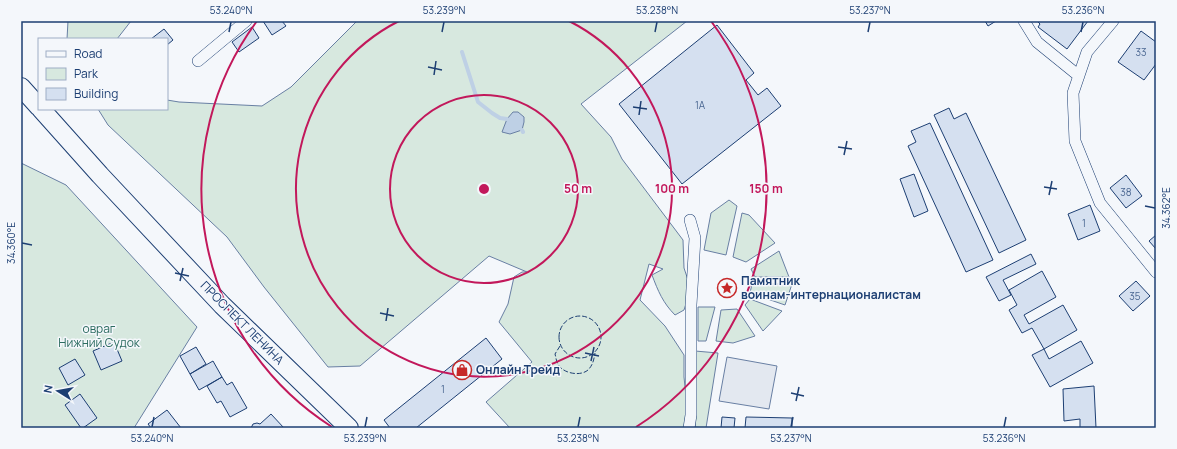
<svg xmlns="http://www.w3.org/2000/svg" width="1177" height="449" viewBox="0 0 1177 449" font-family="Manrope,sans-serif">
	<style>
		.green { fill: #d7e8df; stroke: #687fa3 }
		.parking { fill: #e3e8f0; stroke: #687fa3 }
		.water { fill: #bed0e5; stroke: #687fa3 }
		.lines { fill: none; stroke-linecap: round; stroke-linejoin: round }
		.stream { stroke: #bed0e5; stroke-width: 4 }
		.building { fill: #d5e0f0; stroke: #1d3f73 }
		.street-casing { stroke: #1d3f73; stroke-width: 12 }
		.primary-casing { stroke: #1d3f73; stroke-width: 20 }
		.street { stroke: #f4f7fb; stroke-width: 11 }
		.primary { stroke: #f4f7fb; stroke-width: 18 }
		.fence { stroke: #1d3f73; stroke-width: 1; stroke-dasharray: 5 2; stroke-linecap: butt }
		.ticks { fill: none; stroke: #1d3f73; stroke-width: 1.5 }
		.ring { fill: none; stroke: #c2185b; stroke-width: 2 }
		.labels { text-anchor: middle; stroke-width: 3; stroke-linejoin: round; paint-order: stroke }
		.number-label { font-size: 10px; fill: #4b6792 }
		.poi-label { font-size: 12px; font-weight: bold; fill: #1d3f73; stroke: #f4f7fb; text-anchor: start }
		.street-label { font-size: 12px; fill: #1d3f73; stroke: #f4f7fb }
		.park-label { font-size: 12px; fill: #2c6c60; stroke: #f4f7fb }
		.centre { fill: #c2185b; stroke: #f4f7fb; stroke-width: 2 }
		.ring-label { font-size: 12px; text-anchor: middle; font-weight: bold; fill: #c2185b; stroke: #f4f7fb; stroke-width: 3; stroke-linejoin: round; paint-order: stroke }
		.neatline { fill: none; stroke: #1d3f73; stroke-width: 1.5 }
		.ticks-label { font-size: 10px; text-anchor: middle; fill: #1d3f73 }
	</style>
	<rect width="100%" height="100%" fill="#f4f7fb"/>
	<path class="green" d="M68,21H131L117,39H67Z
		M357,21H687L581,104L611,137L622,159L683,240L684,268L690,286L688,297L684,310L675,315C663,303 658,291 652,275L663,269L649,264L640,300L665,326L684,355V377L687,407L684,428H510L486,402L532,362L499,322L508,304L514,277L522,272H527L489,256L360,366L328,367L264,287L227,237L108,125L98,109H167V100L179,102L262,106L291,87Z
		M21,163L66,185L197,327L134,428H21Z
		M729,200L737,206L726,255L704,250L711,213Z
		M742,213L749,215L775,243L746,262L733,257Z
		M779,251L789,277H755L751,269Z
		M752,284H792L785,305L750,293Z
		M750,299L782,311L763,331L745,305Z
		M698,307H715L706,341H698Z
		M737,309L755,336L733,343L716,341L721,310Z
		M695,351L718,353L706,428L695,427Z"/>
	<path class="parking" d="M727,357L777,366L769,409L719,401Z"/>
	<path class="water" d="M513,112H518L524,117V122L522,130L510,134L502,132L507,119Z"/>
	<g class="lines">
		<path class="stream" d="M462,52L478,102L492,113L500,118L507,119
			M522,130L523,132"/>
	</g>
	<path class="building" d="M263,21H282L286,26L272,35Z
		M985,21H996L988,26Z
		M1037,21H1088L1067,49L1038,27L1040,24Z
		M717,25L754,73L746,80L758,95L767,88L781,106L682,184L619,104Z
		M252,27L259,38L239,52L232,42Z
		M164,29L173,40L167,45V39H151Z
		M1141,31L1156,42V64L1144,80L1118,62Z
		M949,108L954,119L966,113L1026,240L999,253L934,115Z
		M930,123L993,260L966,272L908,146L916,142L911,131Z
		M914,174L928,211L914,217L900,179Z
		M1126,175L1142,196L1126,208L1110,188Z
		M1090,205L1100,231L1078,240L1068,214Z
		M1156,235V249L1149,241Z
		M1031,254L1036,264L1003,280L1011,295L999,301L986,277Z
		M1042,271L1056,297L1024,315L1029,324L1063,305L1077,330L1044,349L1032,328L1022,333L1009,310L1017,305L1009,290Z
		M1136,281L1150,296L1133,311L1119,296Z
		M486,338L502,359L416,428H390L384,420Z
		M1081,341L1093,363L1050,387L1032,355L1044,349L1049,359Z
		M114,342L122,361L101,370L93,351Z
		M196,347L206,364L190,374L180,356Z
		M75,359L85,375L68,385L59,368Z
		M213,361L222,377L199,390L190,374Z
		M222,377L227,385L232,382L247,408L230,417L221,401L217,403L207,386Z
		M1094,386L1096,428H1080V419L1064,421L1063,389Z
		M80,394L97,418L83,428H81L65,405Z
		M167,410L181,428H151L148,424Z
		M271,414L284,428H251L253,424L257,423L260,424Z
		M722,417L735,418L734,428H721Z
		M746,417L792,418V428H745Z"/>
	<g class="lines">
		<defs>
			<path id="street" d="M1024,21L1037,42L1079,76
				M1113,21L1087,52L1073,93L1075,141L1100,203L1156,272
				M198,61L246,21
				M689,428L691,415V305L695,238L690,220"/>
			<path id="primary" d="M21,87L39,107
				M41,109L100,175L222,305L349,428"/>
		</defs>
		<use href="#street" class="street-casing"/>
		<use href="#primary" class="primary-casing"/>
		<use href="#street" class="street"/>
		<use href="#primary" class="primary"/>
		<path class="fence" d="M559 337a21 21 0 1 1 42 0a21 21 0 1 1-42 0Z
			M560,346L555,354C556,357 556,361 558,364C562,373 580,377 588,370C593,365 594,359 595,353"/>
	</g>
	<path class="ticks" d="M229,32L231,22M442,32L444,22M655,32L657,22M868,32L870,22M1081,32L1083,22M428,67L442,70M434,75L436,61M633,107L647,109M639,115L641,101M838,147L852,149M844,155L847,141M1044,187L1057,189M1049,195L1052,181M1145,206L1155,208M22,243L32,245M175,273L189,276M180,281L183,268M380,313L394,316M386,321L388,308M585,353L599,356M591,361L594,347M791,393L804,396M796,401L799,387M152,427L154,417M365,427L367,417M578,427L580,417M791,427L793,417M1004,427L1006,417"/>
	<g class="ring">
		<circle cx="484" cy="189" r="94"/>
		<path d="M569 21A188 188 0 1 1 399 21"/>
		<path d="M332 427A282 282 0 0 1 257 21M711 21A282 282 0 0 1 636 427"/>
	</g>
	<defs>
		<symbol id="sight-ring" viewBox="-11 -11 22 22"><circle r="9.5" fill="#f4f7fb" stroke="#c62828" stroke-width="1.5"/><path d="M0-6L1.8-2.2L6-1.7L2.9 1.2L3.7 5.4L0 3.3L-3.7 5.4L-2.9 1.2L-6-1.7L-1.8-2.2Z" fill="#c62828"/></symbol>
		<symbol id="shop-ring" viewBox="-11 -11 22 22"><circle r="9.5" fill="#f4f7fb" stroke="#c62828" stroke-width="1.5"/><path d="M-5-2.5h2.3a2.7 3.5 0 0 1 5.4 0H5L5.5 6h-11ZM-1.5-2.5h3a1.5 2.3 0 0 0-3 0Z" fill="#c62828"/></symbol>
	</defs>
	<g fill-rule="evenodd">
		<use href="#sight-ring" x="716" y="277" width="22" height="22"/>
		<use href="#shop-ring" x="451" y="359" width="22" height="22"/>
	</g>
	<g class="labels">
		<g class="number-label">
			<text x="1141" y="56">33</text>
			<text x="700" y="109">1А</text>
			<text x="1126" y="196">38</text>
			<text x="1084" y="227">1</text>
			<text x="1135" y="300">35</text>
			<text x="443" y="393">1</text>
		</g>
		<g class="poi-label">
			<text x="741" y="285">Памятник<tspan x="741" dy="14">воинам-интернационалистам</tspan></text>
			<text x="476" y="374">Онлайн Трейд</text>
		</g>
		<g class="street-label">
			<text transform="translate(242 323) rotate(45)" y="4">ПРОСПЕКТ ЛЕНИНА</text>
		</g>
		<g class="park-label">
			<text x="99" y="333">овраг<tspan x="99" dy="14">Нижний Судок</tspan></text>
		</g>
	</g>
	<circle cx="484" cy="189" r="6" class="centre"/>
	<g class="ring-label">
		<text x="578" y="193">50 m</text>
		<text x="672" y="193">100 m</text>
		<text x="766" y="193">150 m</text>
	</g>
	<rect width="1177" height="449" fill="none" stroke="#f4f7fb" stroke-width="44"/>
	<rect x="38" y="38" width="130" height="72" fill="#f4f7fb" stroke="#9eadc5"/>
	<rect x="46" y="51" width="20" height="6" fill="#f4f7fb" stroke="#9eadc5"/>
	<text x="74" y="58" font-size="12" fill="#1d3f73">Road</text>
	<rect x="46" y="68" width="20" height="12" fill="#d7e8df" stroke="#9eadc5"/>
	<text x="74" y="78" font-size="12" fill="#1d3f73">Park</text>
	<rect x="46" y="88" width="20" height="12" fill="#d5e0f0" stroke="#9eadc5"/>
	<text x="74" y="98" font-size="12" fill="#1d3f73">Building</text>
	<g transform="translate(58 391) rotate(281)" stroke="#f4f7fb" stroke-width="3" paint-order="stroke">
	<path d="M0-3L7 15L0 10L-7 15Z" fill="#1d3f73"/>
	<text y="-6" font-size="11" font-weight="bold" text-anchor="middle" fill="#1d3f73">N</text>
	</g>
	<rect x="22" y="22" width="1133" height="405" class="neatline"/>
	<g class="ticks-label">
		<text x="231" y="14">53.240°N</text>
		<text x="444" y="14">53.239°N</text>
		<text x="657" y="14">53.238°N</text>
		<text x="870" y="14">53.237°N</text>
		<text x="1083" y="14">53.236°N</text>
		<text transform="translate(1166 208) rotate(-90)" y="4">34.362°E</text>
		<text transform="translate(11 243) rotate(-90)" y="4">34.360°E</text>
		<text x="152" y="442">53.240°N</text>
		<text x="365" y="442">53.239°N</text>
		<text x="578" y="442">53.238°N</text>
		<text x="791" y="442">53.237°N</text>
		<text x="1004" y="442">53.236°N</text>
	</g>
</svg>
